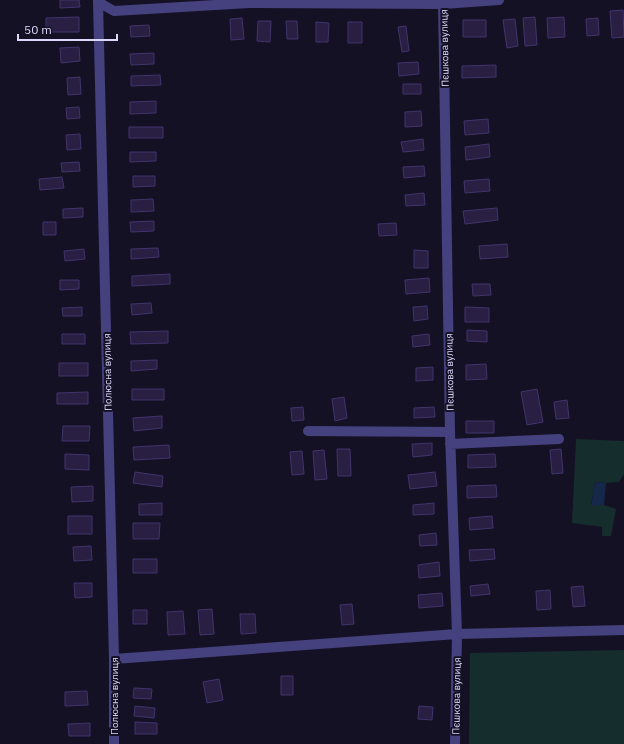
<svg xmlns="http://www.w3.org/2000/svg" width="624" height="744" viewBox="0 0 624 744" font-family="'IBM Plex Sans',sans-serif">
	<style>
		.green { fill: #152d2d }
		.water { fill: #16284a }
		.building { fill: #281f43; stroke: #41346c }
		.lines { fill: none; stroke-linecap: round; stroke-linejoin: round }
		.minor { stroke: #45417e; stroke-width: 10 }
		.tertiary { stroke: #45417e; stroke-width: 10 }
		.labels { text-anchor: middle; stroke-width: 4; stroke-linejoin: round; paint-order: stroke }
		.street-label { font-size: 10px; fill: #ddd8fb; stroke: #151124 }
	</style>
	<rect width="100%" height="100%" fill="#151124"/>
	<path class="green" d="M576,439L624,441V474L619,482L606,483L595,482L591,505H604L616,509L611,536H602V527L572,523Z
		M624,650V744H469L470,653Z"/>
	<path class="water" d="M595,482L606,483L604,505L591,506Z"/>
	<path class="building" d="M60,0H79L80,7L60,8Z
		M623,10L624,37L612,38L610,11Z
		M79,17V32H46V18Z
		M535,17L537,45L525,46L523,18Z
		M564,17L565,37L548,38L547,18Z
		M242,18L244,39L231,40L230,19Z
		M598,18L599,35L587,36L586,19Z
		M515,19L518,46L507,48L503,20Z
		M463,20H486V37H463Z
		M258,21H271L270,42L257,41Z
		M286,21H297L298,39H287Z
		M316,22L329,23L328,42H316Z
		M348,22H362V43H348Z
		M149,25L150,36L131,37L130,26Z
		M406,26L409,51L402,52L398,27Z
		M79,47L80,61L61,63L60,48Z
		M154,53V64L131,65L130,54Z
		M418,62L419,74L399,76L398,63Z
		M496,65V77L462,78V66Z
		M160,75L161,85L131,86V76Z
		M80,77L81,94L68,95L67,78Z
		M403,84H421V94H403Z
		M156,101V113L130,114V102Z
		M79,107L80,118L67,119L66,108Z
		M421,111L422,126L405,127V112Z
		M488,119L489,133L465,135L464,121Z
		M129,127H163V138H129Z
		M80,134L81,149L67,150L66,135Z
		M423,139L424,150L403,152L401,142Z
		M489,144L490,157L466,160L465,147Z
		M130,152H156V161L130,162Z
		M79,162L80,171L62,172L61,163Z
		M424,166L425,176L404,178L403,167Z
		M133,176H155V186L133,187Z
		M62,177L64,188L40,190L39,179Z
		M489,179L490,191L465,193L464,181Z
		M424,193L425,205L406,206L405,195Z
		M153,199L154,211L131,212V200Z
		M83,208V217L63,218V209Z
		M497,208L498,220L465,224L463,211Z
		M154,221V231L131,232L130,222Z
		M43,222H56V235H43Z
		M396,223L397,235L379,236L378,224Z
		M507,244L508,257L480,259L479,246Z
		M158,248L159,257L131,259V249Z
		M84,249L85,259L65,261L64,251Z
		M414,250L428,251V268H414Z
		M170,274V284L132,286V276Z
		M429,278L430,292L406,294L405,280Z
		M60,280H79V289L60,290Z
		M472,284H490L491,295L473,296Z
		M151,303L152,313L132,315L131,304Z
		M427,306L428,319L414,321L413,307Z
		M82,307V316H63L62,308Z
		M465,307L489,308V322H465Z
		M467,330L487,331V342L467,341Z
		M168,331V343L131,344L130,332Z
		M62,334H85V344H62Z
		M429,334L430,345L413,347L412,336Z
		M157,360V369L131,371V361Z
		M59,363H88V376H59Z
		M486,364L487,379L466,380V365Z
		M433,367V380L416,381V368Z
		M132,389H164V400H132Z
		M537,389L543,422L527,425L521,392Z
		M88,392V404H57V393Z
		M344,397L347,418L335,421L332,399Z
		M567,400L569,418L556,419L554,402Z
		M303,407L304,420L292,421L291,408Z
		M434,407L435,417L414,418V408Z
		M162,416V428L134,431L133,418Z
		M466,421H494V433H466Z
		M63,426H90L89,441H62Z
		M432,443V455L413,457L412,444Z
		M169,445L170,458L134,460L133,447Z
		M337,449H350L351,476H338Z
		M561,449L563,473L552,474L550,450Z
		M324,450L327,479L315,480L313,451Z
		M302,451L304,474L292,475L290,452Z
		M65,454L89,455V470L65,469Z
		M495,454L496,467L468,468V455Z
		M135,472L163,476L162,487L133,483Z
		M435,472L437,486L410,489L408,475Z
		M496,485L497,497L467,498V486Z
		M93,486V501L72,502L71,487Z
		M162,503V515H139V504Z
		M434,503V514L413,515V505Z
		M68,516H92V534H68Z
		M492,516L493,528L470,530L469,518Z
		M133,523H160L159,539H133Z
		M436,533L437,545L420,546L419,535Z
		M91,546L92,560L74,561L73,547Z
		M494,549L495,559L470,561L469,550Z
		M133,559H157V573H133Z
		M439,562L440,576L419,578L418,565Z
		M74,583H92V597L75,598Z
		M488,584L490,594L471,596L470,586Z
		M583,586L585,606L573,607L571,587Z
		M550,590L551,609L537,610L536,591Z
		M442,593L443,606L419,608L418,595Z
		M352,604L354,624L342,625L340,605Z
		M212,609L214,634L200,635L198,610Z
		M133,610H147V624H133Z
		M183,611L185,634L168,635L167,612Z
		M240,614H255L256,633L241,634Z
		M281,676H293V695H281Z
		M219,679L223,700L207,703L203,682Z
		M134,688L152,689L151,699L133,698Z
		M87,691L88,705L65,706V692Z
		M135,706L155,708L154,718L134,716Z
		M419,706L433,707L432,720L418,719Z
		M135,722L157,723V734H135Z
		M90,723V736H69L68,724Z"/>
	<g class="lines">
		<path class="minor" d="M443,0L450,432L457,634L455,744
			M98,2L114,659V744
			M308,431L450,432
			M450,444L559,439
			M114,659L457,634L624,630"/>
		<path class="tertiary" d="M98,0V2L114,11L249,3L443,4L499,0"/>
	</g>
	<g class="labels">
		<g class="street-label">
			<text transform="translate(444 48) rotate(-91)" y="4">Пєшкова вулиця</text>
			<text transform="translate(107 372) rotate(-91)" y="4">Полюсна вулиця</text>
			<text transform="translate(449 372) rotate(-91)" y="4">Пєшкова вулиця</text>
			<text transform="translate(114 696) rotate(-90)" y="4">Полюсна вулиця</text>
			<text transform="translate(456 696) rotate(-89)" y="4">Пєшкова вулиця</text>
		</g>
	</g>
	<path d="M18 34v6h99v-6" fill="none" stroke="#ddd8fb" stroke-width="2"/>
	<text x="24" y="34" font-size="12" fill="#ddd8fb" stroke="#151124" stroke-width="3" paint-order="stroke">50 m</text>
</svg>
